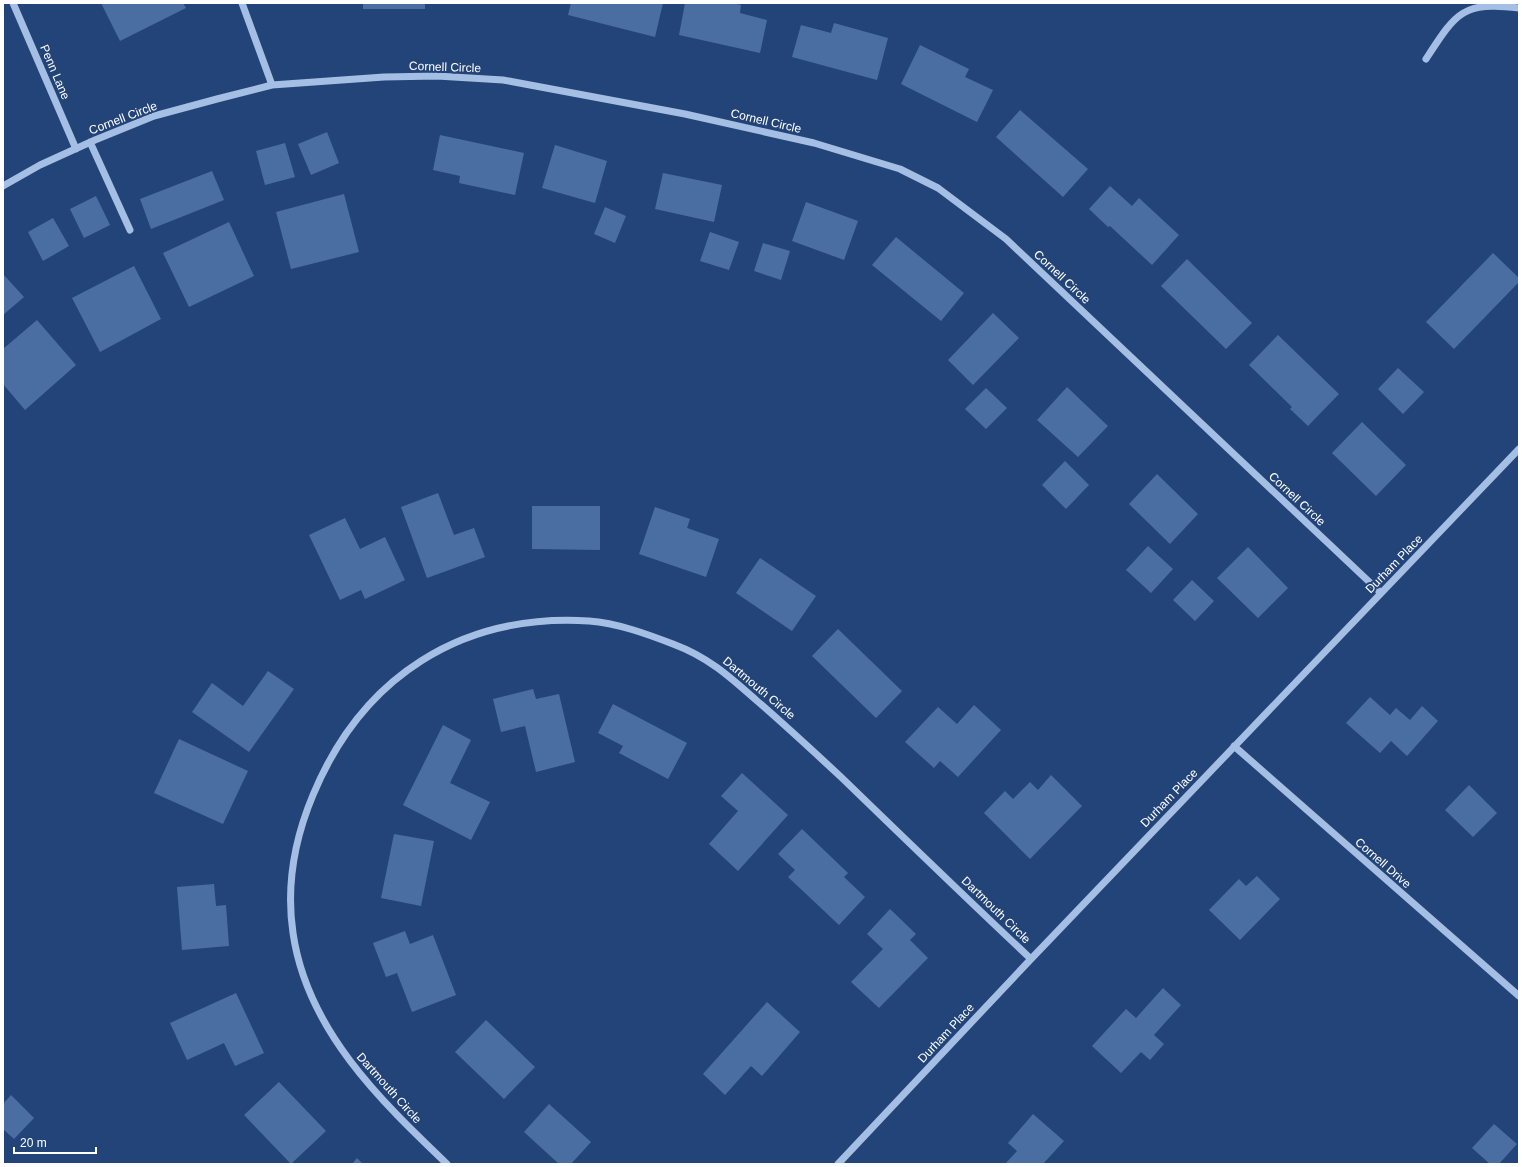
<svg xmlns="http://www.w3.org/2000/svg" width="1522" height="1167" viewBox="0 0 1522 1167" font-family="Arial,sans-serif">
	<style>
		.building { fill: #4b6ea2 }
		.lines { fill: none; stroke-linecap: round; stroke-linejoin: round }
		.minor { stroke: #a4bee4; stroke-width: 7 }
		.labels { text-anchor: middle; stroke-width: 4; stroke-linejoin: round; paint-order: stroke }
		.street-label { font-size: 12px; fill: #fff; stroke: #234478 }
	</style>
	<rect width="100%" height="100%" fill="#234478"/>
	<path class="building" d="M101,3H183L186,8L120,41Z
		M363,3H425V9H363Z
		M571,3H663L655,37L568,15Z
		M685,3H732L741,5L740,13L767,20L760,53L679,35Z
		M834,23L888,38L877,80L792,57L801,25L831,33Z
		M920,45L969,69L965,77L993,90L977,122L901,84Z
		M1020,110L1088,169L1063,197L996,137Z
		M327,132L339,163L311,175L298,144Z
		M440,135L524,153L515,195L459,183L460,176L433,170Z
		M285,143L295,177L265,185L256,151Z
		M555,145L607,161L595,203L542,188Z
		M212,171L224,200L151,229L140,199Z
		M663,173L722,185L714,222L655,209Z
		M1110,186L1132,206L1139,198L1179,235L1152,265L1110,226L1108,227L1089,209Z
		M344,194L359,252L291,269L276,212Z
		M96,196L110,225L84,238L70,209Z
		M806,202L858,221L844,260L792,241Z
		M605,207L626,216L615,243L594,234Z
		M53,218L69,246L43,261L28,232Z
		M229,222L254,276L189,307L163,253Z
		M710,232L739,242L729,270L700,261Z
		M896,237L964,293L941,321L872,265Z
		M763,243L790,251L781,280L754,271Z
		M1493,253L1519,278V282L1454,349L1426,322Z
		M1187,259L1252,323L1226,349L1161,286Z
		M134,266L161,319L100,352L72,298Z
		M3,274L24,297L3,315Z
		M993,313L1019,338L973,385L948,360Z
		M37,320L76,365L25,410L3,384V349Z
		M1278,335L1339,394L1308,426L1290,409L1292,407L1249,365Z
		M1398,368L1424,392L1403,414L1378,389Z
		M1067,387L1108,426L1078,457L1037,420Z
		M986,388L1007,408L986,429L965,409Z
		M1362,422L1406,465L1376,496L1332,453Z
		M1065,461L1089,485L1066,509L1042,485Z
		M1157,474L1198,514L1170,544L1129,504Z
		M438,493L454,535L474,528L485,557L427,578L401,507Z
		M532,506H600V550L532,549Z
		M655,507L690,519L687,528L719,539L706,577L639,554Z
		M345,518L360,549L385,537L405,580L365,599L361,590L340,600L309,535Z
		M1148,546L1173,569L1151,593L1126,570Z
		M1248,547L1288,588L1258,618L1217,578Z
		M760,558L816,596L792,631L736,593Z
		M1192,580L1214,601L1195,621L1173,600Z
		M838,629L902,691L876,718L812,656Z
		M268,671L294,689L249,752L192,712L212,683L243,706Z
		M533,689L536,699L559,694L575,762L536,772L525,726L501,732L493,699Z
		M1370,697L1390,715L1396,708L1410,720L1422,706L1438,721L1407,756L1391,741L1380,753L1346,723Z
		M613,704L687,743L668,779L619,753L623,746L598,733Z
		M974,705L1001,730L958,777L940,761L934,768L905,742L938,707L957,724Z
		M443,725L471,740L450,783L490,802L471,840L403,805Z
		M179,739L248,771L223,824L154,793Z
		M742,773L788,815L738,871L709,844L738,811L721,796Z
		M1051,775L1082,806L1030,859L984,813L1005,791L1013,799L1030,782L1038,790Z
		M1469,785L1497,813L1473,837L1445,810Z
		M802,829L848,873L844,877L865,897L839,925L788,877L795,870L778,854Z
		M394,834L434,841L421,906L381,898Z
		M1257,876L1280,899L1240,940L1209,910L1239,879L1246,886Z
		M214,884L216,906L226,905L229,946L182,950L177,887Z
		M890,909L916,934L910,940L928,958L879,1008L851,982L883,949L867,934Z
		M405,931L410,944L433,935L456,995L412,1012L397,973L386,977L373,943Z
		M1163,988L1181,1005L1154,1035L1164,1044L1150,1060L1141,1052L1121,1073L1092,1046L1126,1009L1136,1018Z
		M236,993L264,1053L235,1066L224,1043L187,1060L170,1023Z
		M767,1002L800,1032L762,1076L751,1066L725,1095L703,1074Z
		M486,1020L535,1067L504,1099L455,1052Z
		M279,1082L326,1131L291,1164L244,1115Z
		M11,1095L34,1118L14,1139L3,1129V1104Z
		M549,1104L591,1142L571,1164H559L524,1132Z
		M1033,1114L1064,1141L1043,1164H1005L1017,1151L1008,1143Z
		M1494,1124L1517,1144L1499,1164H1490L1472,1148Z
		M357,1158L363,1164H352Z"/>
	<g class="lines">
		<path class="minor" d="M13,3L76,149
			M242,3L272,85
			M1426,59C1456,13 1462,1 1519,8
			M90,142L130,230
			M3,186L40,165L95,140L154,116L217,99L272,85L384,77L437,76L503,80L685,114L814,143L900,169L938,188L1006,239L1381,593
			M1234,746L1519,996
			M447,1164C380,1100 307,1030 293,933C286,886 295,838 313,795C362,677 461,613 589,621C617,623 647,634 673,644C708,657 729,676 756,700C785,725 813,751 841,777C904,838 967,899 1031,959
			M838,1164L1031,959L1519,449"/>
	</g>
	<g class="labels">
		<g class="street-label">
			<text transform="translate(445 67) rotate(2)" y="4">Cornell Circle</text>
			<text transform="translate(55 72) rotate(67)" y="4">Penn Lane</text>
			<text transform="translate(123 118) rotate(-21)" y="4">Cornell Circle</text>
			<text transform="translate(766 121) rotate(13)" y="4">Cornell Circle</text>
			<text transform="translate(1062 277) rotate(43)" y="4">Cornell Circle</text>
			<text transform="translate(1297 499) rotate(43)" y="4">Cornell Circle</text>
			<text transform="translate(1394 564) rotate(-46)" y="4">Durham Place</text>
			<text transform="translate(759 688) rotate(40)" y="4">Dartmouth Circle</text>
			<text transform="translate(1169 798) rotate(-46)" y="4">Durham Place</text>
			<text transform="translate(1383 863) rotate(41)" y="4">Cornell Drive</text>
			<text transform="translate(996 910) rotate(44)" y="4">Dartmouth Circle</text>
			<text transform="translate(946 1033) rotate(-47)" y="4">Durham Place</text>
			<text transform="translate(389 1088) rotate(48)" y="4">Dartmouth Circle</text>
		</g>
	</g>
	<rect width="1522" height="1167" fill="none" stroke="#ffffff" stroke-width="8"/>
	<path d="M14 1147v6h82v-6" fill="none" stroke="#ffffff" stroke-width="2"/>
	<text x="20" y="1147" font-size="12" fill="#ffffff" stroke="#234478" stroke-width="3" paint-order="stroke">20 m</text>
</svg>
